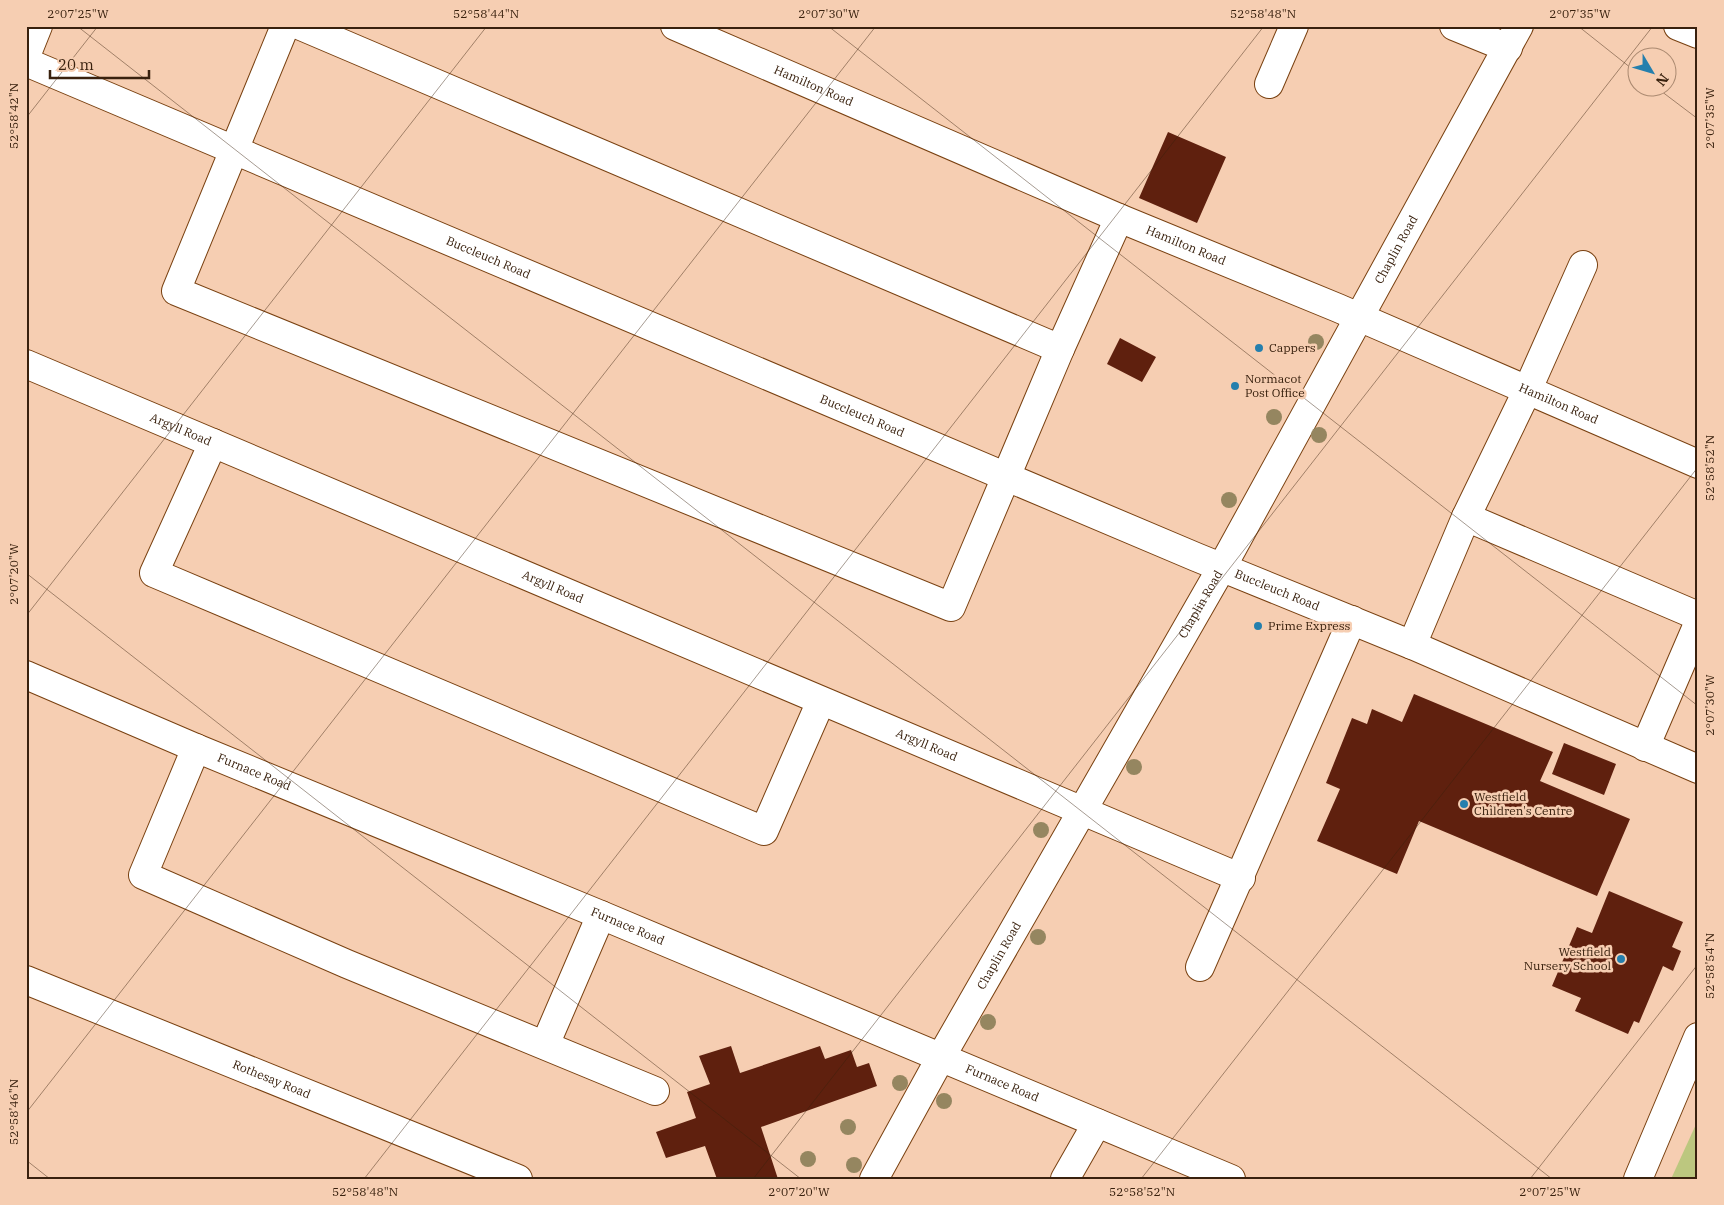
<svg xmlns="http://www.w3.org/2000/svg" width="1724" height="1205" viewBox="0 0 1724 1205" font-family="'IBM Plex Serif',serif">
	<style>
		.green { fill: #bcc77f }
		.building { fill: #5f200e }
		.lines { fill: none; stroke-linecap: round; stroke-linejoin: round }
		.minor-casing { stroke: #794111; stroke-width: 30 }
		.minor { stroke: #fff; stroke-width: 28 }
		.tree { fill: #958660 }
		.ticks { fill: none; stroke: #39210e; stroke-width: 1; stroke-opacity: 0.45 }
		.poi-dot { fill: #257fad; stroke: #f6ceb2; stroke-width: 2 }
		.labels { text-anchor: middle; stroke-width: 5; stroke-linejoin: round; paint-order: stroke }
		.street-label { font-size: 12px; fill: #39210e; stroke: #f6ceb2 }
		.poi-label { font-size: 12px; fill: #39210e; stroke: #f6ceb2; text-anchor: start }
		.neatline { fill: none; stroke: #39210e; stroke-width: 2 }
		.ticks-label { font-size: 12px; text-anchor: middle; fill: #39210e }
	</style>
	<rect width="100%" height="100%" fill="#f6ceb2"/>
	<path class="green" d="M1698,1120V1179H1671Z"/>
	<path class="building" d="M1168,132L1226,157L1197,223L1139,198Z
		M1120,338L1156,357L1142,382L1107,364Z
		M1414,694L1553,752L1540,781L1630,819L1597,896L1419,821L1397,874L1317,841L1340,789L1326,783L1352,718L1367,724L1372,709L1402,722Z
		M1564,743L1616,764L1604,795L1552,774Z
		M1609,891L1683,922L1672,947L1681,951L1673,971L1663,966L1639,1023L1634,1021L1628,1034L1575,1011L1581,998L1552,986L1577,927L1592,933Z
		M731,1046L740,1073L820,1046L825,1059L851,1050L857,1067L869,1063L877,1086L761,1127L778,1179H717L705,1146L666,1158L656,1132L696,1118L687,1092L710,1084L699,1056Z"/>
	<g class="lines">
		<defs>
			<g id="minor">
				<path d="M285,26L176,291L951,607L1060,349L1119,218"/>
				<path d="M301,26L1060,349"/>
				<path id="s1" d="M675,26L1119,218L1338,308L1698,464"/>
				<path d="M1454,26L1508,48"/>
				<path d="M1678,26L1698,34"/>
				<path d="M26,56L38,26"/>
				<path id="s2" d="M26,62L1196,557L1412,645L1698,769"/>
				<path d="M1269,84L1294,26"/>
				<path id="s3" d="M26,364L1241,878"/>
				<path d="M213,443L154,573L764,831L821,701"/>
				<path d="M1466,517L1698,616"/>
				<path d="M1412,645L1466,517L1527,391L1583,265"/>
				<path id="s4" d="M26,675L196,748L601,915L1231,1179"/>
				<path d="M1645,747L1698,624"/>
				<path d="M196,748L143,875L347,964L655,1091"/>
				<path d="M1200,967L1352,620"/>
				<path id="s5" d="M26,980L518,1179"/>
				<path d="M545,1045L601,915"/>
				<path id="s6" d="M874,1179L941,1057L1222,567L1519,26"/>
				<path d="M1065,1179L1097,1123"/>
				<path d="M1638,1179L1698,1037"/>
			</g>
		</defs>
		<use href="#minor" class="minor-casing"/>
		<use href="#minor" class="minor"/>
	</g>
	<g class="tree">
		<circle cx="1316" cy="342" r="8"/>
		<circle cx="1274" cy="417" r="8"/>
		<circle cx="1319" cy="435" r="8"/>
		<circle cx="1229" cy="500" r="8"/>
		<circle cx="1134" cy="767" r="8"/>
		<circle cx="1041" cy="830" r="8"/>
		<circle cx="1038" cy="937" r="8"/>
		<circle cx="988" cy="1022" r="8"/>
		<circle cx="900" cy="1083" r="8"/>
		<circle cx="944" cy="1101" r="8"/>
		<circle cx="848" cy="1127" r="8"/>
		<circle cx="808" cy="1159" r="8"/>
		<circle cx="854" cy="1165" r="8"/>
	</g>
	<path class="ticks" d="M77,26L1552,1179M828,26L1698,706M1578,26L1636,72M1657,88L1698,119M26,118L98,26M26,573L801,1179M26,616L487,26M26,1113L876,26M26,1160L50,1179M364,1179L1264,26M753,1179L1653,26M1141,1179L1698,467M1530,1179L1698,964"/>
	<g class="poi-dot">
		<circle cx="1259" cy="348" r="5"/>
		<circle cx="1235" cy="386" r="5"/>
		<circle cx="1258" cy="626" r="5"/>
		<circle cx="1464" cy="804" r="5"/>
		<circle cx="1621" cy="959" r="5"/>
	</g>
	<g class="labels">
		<g class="street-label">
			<text dy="4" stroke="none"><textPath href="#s1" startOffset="151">Hamilton Road</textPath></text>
			<text dy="4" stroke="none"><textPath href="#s1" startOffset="556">Hamilton Road</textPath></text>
			<text dy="4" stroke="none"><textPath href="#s6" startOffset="1066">Chaplin Road</textPath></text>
			<text dy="4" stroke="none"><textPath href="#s2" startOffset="502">Buccleuch Road</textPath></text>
			<text dy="4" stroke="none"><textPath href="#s1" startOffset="961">Hamilton Road</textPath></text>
			<text dy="4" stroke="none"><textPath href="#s2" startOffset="908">Buccleuch Road</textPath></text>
			<text dy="4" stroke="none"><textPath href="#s3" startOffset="168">Argyll Road</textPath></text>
			<text dy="4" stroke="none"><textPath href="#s3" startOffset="572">Argyll Road</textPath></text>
			<text dy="4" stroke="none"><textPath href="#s2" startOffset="1358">Buccleuch Road</textPath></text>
			<text dy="4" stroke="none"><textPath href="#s6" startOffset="661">Chaplin Road</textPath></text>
			<text dy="4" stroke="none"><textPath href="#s3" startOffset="978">Argyll Road</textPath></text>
			<text dy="4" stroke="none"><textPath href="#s4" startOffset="248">Furnace Road</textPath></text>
			<text dy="4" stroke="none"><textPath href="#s4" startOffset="652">Furnace Road</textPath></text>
			<text dy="4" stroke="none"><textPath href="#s6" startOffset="256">Chaplin Road</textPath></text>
			<text dy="4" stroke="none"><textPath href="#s5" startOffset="265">Rothesay Road</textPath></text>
			<text dy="4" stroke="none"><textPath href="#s4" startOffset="1058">Furnace Road</textPath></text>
		</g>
		<g class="poi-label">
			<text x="1269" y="352">Cappers</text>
			<text x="1245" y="383">Normacot<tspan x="1245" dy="14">Post Office</tspan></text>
			<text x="1268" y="630">Prime Express</text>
			<text x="1474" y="801">Westfield<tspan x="1474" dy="14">Children's Centre</tspan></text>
			<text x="1611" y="956" text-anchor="end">Westfield<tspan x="1611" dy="14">Nursery School</tspan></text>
		</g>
	</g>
	<rect width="1724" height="1205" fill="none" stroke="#f6ceb2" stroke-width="55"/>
	<g transform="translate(1652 72) rotate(128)"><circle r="24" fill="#f6ceb2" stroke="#aa8970"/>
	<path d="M0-4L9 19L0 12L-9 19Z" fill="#257fad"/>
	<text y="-8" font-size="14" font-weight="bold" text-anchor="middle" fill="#39210e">N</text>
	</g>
	<path d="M50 70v8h99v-8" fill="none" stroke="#39210e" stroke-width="2.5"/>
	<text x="58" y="70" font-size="15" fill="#39210e" stroke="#f6ceb2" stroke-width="4" paint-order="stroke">20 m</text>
	<rect x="28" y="28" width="1668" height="1150" class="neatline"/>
	<g class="ticks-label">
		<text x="78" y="18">2°07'25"W</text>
		<text x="486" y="18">52°58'44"N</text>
		<text x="829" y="18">2°07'30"W</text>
		<text x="1263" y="18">52°58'48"N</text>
		<text x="1580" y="18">2°07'35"W</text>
		<text transform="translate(14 116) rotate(-90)" y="4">52°58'42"N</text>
		<text transform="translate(1710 118) rotate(-90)" y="4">2°07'35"W</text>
		<text transform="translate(1710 468) rotate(-90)" y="4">52°58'52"N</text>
		<text transform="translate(14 574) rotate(-90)" y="4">2°07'20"W</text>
		<text transform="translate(1710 705) rotate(-90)" y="4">2°07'30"W</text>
		<text transform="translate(1710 966) rotate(-90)" y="4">52°58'54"N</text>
		<text transform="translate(14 1112) rotate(-90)" y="4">52°58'46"N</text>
		<text x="365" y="1196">52°58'48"N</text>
		<text x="799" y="1196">2°07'20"W</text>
		<text x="1142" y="1196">52°58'52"N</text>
		<text x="1550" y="1196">2°07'25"W</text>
	</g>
</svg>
